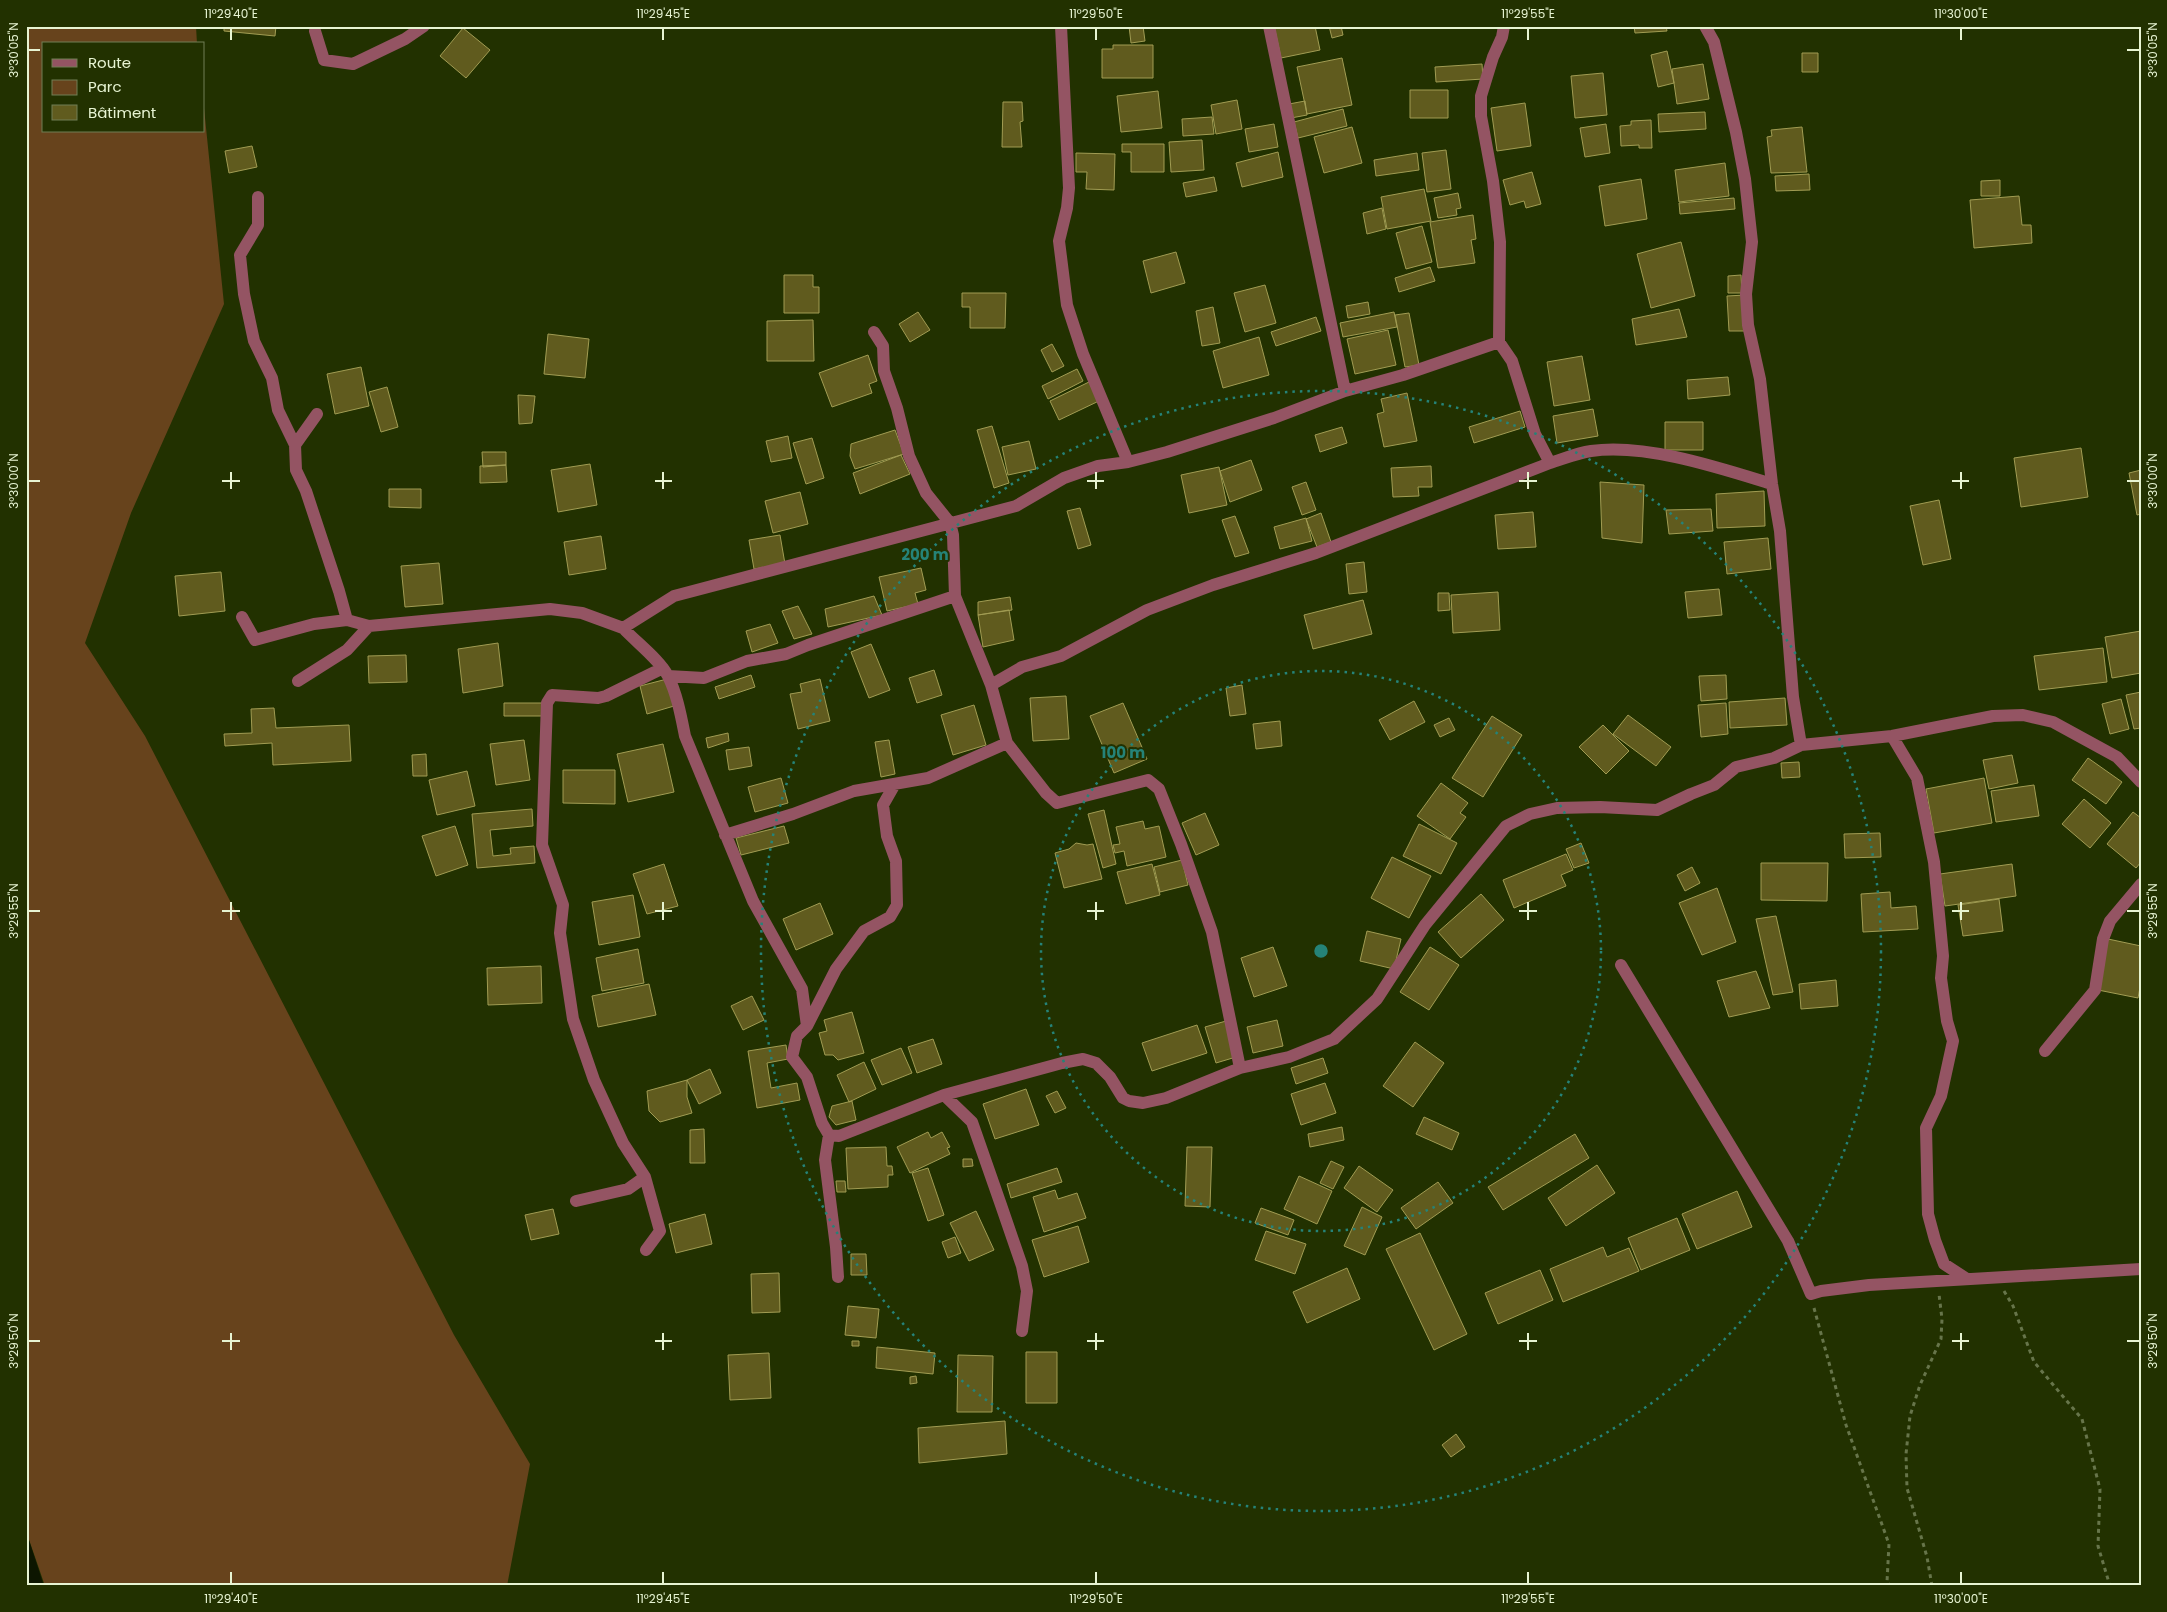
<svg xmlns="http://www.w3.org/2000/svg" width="2167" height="1612" viewBox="0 0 2167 1612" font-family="Poppins,sans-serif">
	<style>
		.green { fill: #67431c }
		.water { fill: #0d1600 }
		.building { fill: #605b1e; stroke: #a19c53 }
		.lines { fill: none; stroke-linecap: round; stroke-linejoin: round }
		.path { stroke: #67754a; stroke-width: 3; stroke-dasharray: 4 4; stroke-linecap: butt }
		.street { stroke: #945463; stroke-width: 12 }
		.ticks { fill: none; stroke: #e7f4d2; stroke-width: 2 }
		.ring { fill: none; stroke: #258378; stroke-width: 2.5; stroke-dasharray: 2.5 5 }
		.centre { fill: #258378; stroke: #223100; stroke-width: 2.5 }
		.ring-label { font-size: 15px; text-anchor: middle; font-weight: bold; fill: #258378; stroke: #223100; stroke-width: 4; stroke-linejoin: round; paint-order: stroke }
		.neatline { fill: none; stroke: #e7f4d2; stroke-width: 2 }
		.ticks-label { font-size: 12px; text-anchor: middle; fill: #e7f4d2 }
	</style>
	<rect width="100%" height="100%" fill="#223100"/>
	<path class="green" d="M26,26H196L197,44H44V131H204V108L224,304L131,513L85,643L145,736L454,1335L530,1464L507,1586H45L26,1531Z"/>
	<path class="water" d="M26,1531L44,1586H26Z"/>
	<path class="building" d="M224,26H276L275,36L224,31Z
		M1129,26H1143L1145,41L1131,43Z
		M1274,26H1315L1320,50L1281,58Z
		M1329,26H1341L1343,35L1332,38Z
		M1634,26H1666L1667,31L1635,33Z
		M1725,26H1761V27H1725Z
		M463,28L490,50L466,78L440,56Z
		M1113,45H1153V78H1102V49H1113Z
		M1667,51L1674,83L1658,87L1651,55Z
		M1802,53H1818V72H1802Z
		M1342,58L1352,105L1307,114L1297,67Z
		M1482,64L1483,79L1436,82L1435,67Z
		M1703,64L1709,99L1677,104L1672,69Z
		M1603,73L1607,115L1575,118L1571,76Z
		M1410,90H1448V118H1410Z
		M1158,91L1162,128L1121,132L1117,96Z
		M1237,100L1242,129L1216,134L1211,105Z
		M1305,101L1307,115L1291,118L1289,104Z
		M1003,102H1022L1023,121L1020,122L1022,147H1002Z
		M1525,103L1531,146L1497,151L1491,108Z
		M1343,109L1347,126L1298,138L1294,122Z
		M1705,112L1706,129L1659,132L1658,114Z
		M1212,117L1214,134L1183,136L1182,119Z
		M1651,120L1652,148H1639V145L1621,146L1620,126L1631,125V121Z
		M1274,124L1278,147L1249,152L1245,129Z
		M1606,124L1610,153L1585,157L1580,128Z
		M1352,127L1362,163L1324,173L1314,137Z
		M1802,127L1807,172L1771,173L1767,137L1772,136L1771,130Z
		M1202,140L1204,170L1171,172L1169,142Z
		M1122,144H1164V172H1131V152H1122Z
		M252,146L257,167L229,173L225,151Z
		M1446,150L1451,189L1427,192L1422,153Z
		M1278,152L1283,177L1242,187L1236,163Z
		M1076,153L1115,154L1114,190L1086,189L1087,172H1076Z
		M1417,153L1419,170L1376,176L1374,160Z
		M1725,163L1729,196L1679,202L1675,170Z
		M1532,172L1541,204L1526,208L1524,201L1510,205L1503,180Z
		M1809,174L1810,190L1776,191L1775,176Z
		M1214,177L1217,191L1186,197L1183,183Z
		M1641,179L1647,219L1605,226L1599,186Z
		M2000,180V196H1981V181Z
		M1424,189L1431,221L1387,229L1381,197Z
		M1458,193L1461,208L1456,209L1457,215L1438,218L1434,198Z
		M2019,196L2022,225H2031L2032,243L1974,248L1970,200Z
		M1734,198L1735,209L1680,214L1679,203Z
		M1382,208L1386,229L1367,234L1363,213Z
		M1473,215L1476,239L1471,240L1475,263L1438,268L1430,222Z
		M1422,226L1432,262L1406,269L1396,233Z
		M1681,242L1695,296L1651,308L1637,254Z
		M1176,252L1185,283L1151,293L1143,261Z
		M1430,267L1435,281L1399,292L1395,278Z
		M784,275H813V287H819V313H784Z
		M1741,275L1742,293H1728V276Z
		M1265,285L1276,323L1245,332L1234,293Z
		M962,293H1006L1005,328H970V307H962Z
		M1745,295L1747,331H1729L1727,296Z
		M1368,302L1370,314L1348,318L1346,306Z
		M1213,307L1220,343L1202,346L1196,311Z
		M1679,309L1687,337L1636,345L1632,319Z
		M918,312L930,330L910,342L899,324Z
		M1394,312L1397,327L1343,337L1340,323Z
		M1409,313L1419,365L1405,367L1395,315Z
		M1316,317L1321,331L1276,346L1271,332Z
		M813,320L814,361H767V321Z
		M1388,330L1396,365L1355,374L1347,339Z
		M548,334L589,339L585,378L544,374Z
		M1259,337L1269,375L1223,388L1213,351Z
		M1052,344L1064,366L1052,372L1041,350Z
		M868,355L877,381L869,384L872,393L832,407L819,373Z
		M1582,356L1590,400L1554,406L1547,362Z
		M361,367L369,406L335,414L327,374Z
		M1077,369L1083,381L1048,399L1042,386Z
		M1728,377L1730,395L1688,399L1687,380Z
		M1091,381L1101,400L1059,420L1050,401Z
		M387,387L398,427L381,432L369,392Z
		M1407,393L1417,441L1384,447L1377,414L1384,412L1381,399Z
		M518,395L535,396L532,423L519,424Z
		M1593,409L1598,436L1557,443L1553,416Z
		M1520,411L1525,427L1474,443L1469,427Z
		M1665,422H1703V450H1665Z
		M992,426L1009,483L994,488L977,430Z
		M1342,427L1347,443L1320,452L1315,435Z
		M895,430L904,454L855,469L850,456L851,444Z
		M788,436L792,458L771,462L766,441Z
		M812,438L824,478L806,484L793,443Z
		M1029,441L1036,469L1008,475L1002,447Z
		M2081,448L2088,497L2021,507L2014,458Z
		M482,452H506V465L483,467Z
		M901,455L910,474L860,494L853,473Z
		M1251,460L1262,490L1230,502L1220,471Z
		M590,464L597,505L558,512L551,470Z
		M506,465L507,482L480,483V466Z
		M1431,466L1432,487H1418L1419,496L1393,497L1391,468Z
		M1219,467L1227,505L1189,513L1181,475Z
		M2141,470V514L2137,515L2129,473Z
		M1306,482L1316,510L1302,515L1292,487Z
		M1600,482L1644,485L1642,543L1602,538Z
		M389,489H421V508L389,507Z
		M1764,491L1765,526L1717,528L1716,494Z
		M800,492L808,524L773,533L765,501Z
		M1939,500L1951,559L1923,565L1910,506Z
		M1080,508L1091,545L1078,549L1067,511Z
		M1711,509L1713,531L1669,534L1666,510Z
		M1533,512L1536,547L1498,549L1495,515Z
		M1321,513L1331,542L1317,547L1306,519Z
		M1235,516L1249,553L1235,557L1222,520Z
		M1306,518L1312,541L1280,549L1274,527Z
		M780,535L785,564L754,569L749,540Z
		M601,536L606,569L569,575L564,542Z
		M1768,538L1771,569L1727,574L1724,542Z
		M1364,562L1367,592L1349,594L1346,564Z
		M439,563L443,604L405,607L401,566Z
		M921,568L926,590L915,593L918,604L887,611L879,577Z
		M221,572L225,611L179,616L175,576Z
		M1719,589L1722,615L1688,618L1685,592Z
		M1498,592L1500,630L1453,633L1451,595Z
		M1438,593H1449L1450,610L1438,611Z
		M874,596L882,615L828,627L825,609Z
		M1010,597L1012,610L978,615V602Z
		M1363,600L1372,634L1313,649L1304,615Z
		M798,606L812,634L794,639L782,611Z
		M1009,610L1014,640L983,647L978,615Z
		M770,624L778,643L752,652L746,631Z
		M2141,631V673L2112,678L2105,637Z
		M498,643L503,686L463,693L458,649Z
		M871,644L890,690L869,698L851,652Z
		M2103,648L2107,682L2039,690L2034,656Z
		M406,655L407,682L369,683L368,656Z
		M934,670L942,695L917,703L909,678Z
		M751,675L755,687L719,699L715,687Z
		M1726,675L1727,699L1701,701L1699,676Z
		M667,679L674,706L647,714L640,686Z
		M820,679L830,721L798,729L790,694L802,692L800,684Z
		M1242,685L1246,714L1230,716L1226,688Z
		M2141,692V728L2134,729L2126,695Z
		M1066,696L1069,739L1033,741L1030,698Z
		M1785,698L1787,725L1730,728L1729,702Z
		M2121,699L2129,729L2110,734L2102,704Z
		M1414,701L1425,722L1390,740L1379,720Z
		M504,703H542V716H504Z
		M1123,703L1147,759L1114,773L1090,716Z
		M1726,703L1728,734L1701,737L1698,705Z
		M974,705L986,745L953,755L941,715Z
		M274,708L276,728L349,725L351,761L273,765L272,743L225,746L224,734L252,733L251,709Z
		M1628,715L1671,747L1656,766L1613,734Z
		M1492,716L1522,735L1483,797L1452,778Z
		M1449,718L1455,730L1440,737L1434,725Z
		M1280,721L1282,746L1256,749L1253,724Z
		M1603,725L1629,751L1606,774L1579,747Z
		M728,733L729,741L708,748L706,738Z
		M524,740L530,780L496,785L490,744Z
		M889,740L895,774L881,777L875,742Z
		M663,744L674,792L628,802L617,754Z
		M749,747L752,766L729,770L726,750Z
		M426,754L427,776H413L412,755Z
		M2012,755L2018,783L1989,789L1983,760Z
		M2088,758L2122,782L2106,804L2072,780Z
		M1799,762L1800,777L1782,778L1781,763Z
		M563,770H615V804L563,803Z
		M467,771L475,806L437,815L429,780Z
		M781,778L788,803L755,812L748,787Z
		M1984,778L1992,823L1934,833L1926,789Z
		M1441,783L1468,803L1460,813L1466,817L1450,839L1417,816Z
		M2034,785L2039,816L1996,822L1991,791Z
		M2084,799L2111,823L2090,848L2062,824Z
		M532,809L533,826L490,830L493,856L511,854L510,848L534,846L535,863L477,868L472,814Z
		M1104,810L1116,864L1103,868L1088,814Z
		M2133,812L2141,818V862L2136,868L2107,844Z
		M1205,813L1219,845L1196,855L1182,823Z
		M1143,821L1145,829L1159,826L1166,857L1127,866L1124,851L1115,853L1113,845L1120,844L1116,827Z
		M1419,824L1457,843L1441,874L1403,856Z
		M455,826L468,865L436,876L422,836Z
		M784,826L789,843L741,855L736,838Z
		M1880,833L1881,857L1845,858L1844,834Z
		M1076,843L1087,845L1093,844L1102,879L1064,888L1055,853L1069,849Z
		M1581,843L1589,863L1574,868L1566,849Z
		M1566,854L1573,870L1561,875L1566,886L1514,908L1503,880Z
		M1392,857L1431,876L1409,918L1371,898Z
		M1182,860L1188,885L1160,892L1154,867Z
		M1761,863H1828L1827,901L1761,900Z
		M664,864L678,906L647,914L633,874Z
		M1152,864L1160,895L1126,904L1117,872Z
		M2012,864L2016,896L1945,906L1940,874Z
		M1692,867L1700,883L1685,891L1677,875Z
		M1717,888L1736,942L1702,955L1679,903Z
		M1890,892L1891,908L1916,906L1918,929L1863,932L1861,894Z
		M1481,894L1504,920L1461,958L1438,932Z
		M633,895L640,937L599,945L592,902Z
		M1999,899L2003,931L1963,936L1958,905Z
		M820,903L833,934L796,950L783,919Z
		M1776,916L1793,992L1773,995L1756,919Z
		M1367,931L1401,939L1394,969L1360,961Z
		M2108,939L2141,946V982L2138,998L2098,990Z
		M1273,947L1287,986L1254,997L1241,958Z
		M1430,947L1459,965L1429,1010L1400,992Z
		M638,949L644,983L602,991L596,958Z
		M541,966L542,1003L488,1005L487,968Z
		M1756,971L1770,1008L1729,1017L1717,981Z
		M1836,980L1838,1006L1801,1009L1799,984Z
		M649,984L656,1015L598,1027L592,996Z
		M752,996L764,1020L743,1030L731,1006Z
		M852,1012L864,1053L838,1060L833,1055H825L819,1033L827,1031L824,1020Z
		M1277,1020L1283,1046L1253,1053L1247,1027Z
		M1226,1021L1236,1057L1216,1063L1205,1027Z
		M1197,1025L1207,1053L1152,1071L1142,1043Z
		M933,1039L942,1064L917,1073L908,1047Z
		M1415,1042L1444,1063L1413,1107L1383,1086Z
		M786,1045L788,1059L767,1063L771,1088L797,1083L800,1100L757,1108L748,1051Z
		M901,1048L912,1073L882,1085L871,1060Z
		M1323,1058L1328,1073L1296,1084L1291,1068Z
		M864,1062L876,1089L849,1102L837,1075Z
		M710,1069L721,1093L699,1104L687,1080Z
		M687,1080V1097L692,1113L660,1122L649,1111L647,1091Z
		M1325,1083L1336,1113L1301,1125L1291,1094Z
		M1026,1089L1039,1125L995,1139L983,1104Z
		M1057,1091L1066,1108L1055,1113L1046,1096Z
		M852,1101L856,1120L836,1125L829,1117L832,1106Z
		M1424,1117L1459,1133L1452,1150L1416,1134Z
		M1342,1127L1344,1140L1310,1147L1308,1134Z
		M704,1129L705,1163H690V1130Z
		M928,1132L931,1138L942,1132L950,1147L947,1148L950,1154L910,1173L897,1147Z
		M1575,1134L1589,1158L1503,1210L1488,1187Z
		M886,1147L887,1166H892L893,1175H888V1187L848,1189L846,1148Z
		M1187,1147H1212L1210,1207L1185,1206Z
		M963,1159H972L973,1166L963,1167Z
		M1331,1161L1344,1167L1333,1189L1320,1183Z
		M1597,1165L1615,1193L1566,1226L1548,1198Z
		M1359,1166L1393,1190L1377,1212L1344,1188Z
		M928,1168L944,1215L928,1221L912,1173Z
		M1057,1168L1062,1182L1011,1198L1007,1184Z
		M1299,1176L1332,1191L1317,1224L1284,1209Z
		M836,1181H845L846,1192H837Z
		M1438,1182L1453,1203L1416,1229L1401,1208Z
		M1055,1190L1058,1199L1077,1193L1086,1218L1044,1232L1033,1197Z
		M1737,1191L1752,1227L1697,1249L1682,1214Z
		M1362,1207L1382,1217L1365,1255L1344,1246Z
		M1261,1208L1294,1220L1288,1235L1255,1223Z
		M553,1209L559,1234L531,1240L525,1215Z
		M976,1211L994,1250L969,1261L950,1223Z
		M705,1214L712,1244L676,1253L669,1224Z
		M1677,1218L1690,1250L1641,1270L1628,1238Z
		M1078,1226L1089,1262L1044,1277L1032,1240Z
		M1266,1231L1306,1244L1295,1274L1255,1260Z
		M1420,1233L1467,1334L1434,1350L1386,1249Z
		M955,1237L961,1253L948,1258L942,1242Z
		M1603,1247L1607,1257L1629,1248L1639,1271L1563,1302L1550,1269Z
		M851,1254H866L867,1275H851Z
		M1347,1268L1360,1299L1307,1323L1293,1292Z
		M1540,1270L1553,1300L1498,1324L1485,1293Z
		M779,1273L780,1312L752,1313L751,1274Z
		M848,1306L879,1309L876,1338L845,1335Z
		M852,1341H859V1346H852Z
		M877,1347L935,1353L933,1374L876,1368Z
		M1026,1352H1057V1403H1026Z
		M769,1353L771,1398L730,1400L728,1355Z
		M958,1355L993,1356L992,1412H957Z
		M916,1376L917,1383L910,1384V1377Z
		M1005,1421L1007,1454L919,1463L918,1428Z
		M1456,1434L1465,1447L1451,1457L1442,1445Z"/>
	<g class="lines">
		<path class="path" d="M2004,1291L2013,1306L2034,1362L2082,1419L2100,1489L2098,1546L2110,1586
			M1814,1308L1846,1425L1889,1544L1887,1582L1891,1586
			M1932,1586L1927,1557L1907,1488L1906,1454L1910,1416L1920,1385L1941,1339L1942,1319L1939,1294"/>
		<path class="street" d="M1061,26L1069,188L1067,208L1059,241L1067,305L1083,354L1128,462
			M1269,26L1345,391
			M1504,26L1502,37L1493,57L1481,96V116L1493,181L1500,242L1499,342L1512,361L1535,434L1550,463
			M1705,26L1714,42L1736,132L1745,179L1752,242L1746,294L1748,325L1760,379L1772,484L1780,531L1793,697L1801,745
			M315,31L324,60L353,64L405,39L424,26
			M258,197V225L240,255L244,294L254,341L272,378L278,410L295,445
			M874,332L883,346L884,371L897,408L909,456L926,493L950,523L953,535L955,596L991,685L1007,743L1046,793L1057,803L1148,780L1159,789L1181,844L1212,932L1240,1068
			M317,414L295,445L296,470L306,491L339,591L347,620L369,626
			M242,617L255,640L314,624L347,620
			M623,628C636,642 660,660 668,676C677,694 681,716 685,736L753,901L802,989L807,1026L797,1036L792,1057L807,1077L822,1123L829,1135L839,1136L944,1095L1062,1063L1083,1059L1096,1063L1110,1077L1123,1098L1129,1101L1143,1103L1166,1098L1240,1068L1289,1057L1334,1039L1377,999L1425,925L1506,826L1530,814L1557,808L1600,807L1657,810L1691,794L1714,785L1736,767L1774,758L1801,745L1892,736L1993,716L2023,715L2053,722L2117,757L2141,782
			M668,676L704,678L747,661L786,654L808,645L955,596
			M298,681L347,650L369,626L550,609L582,613L623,628L674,596L1016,506L1064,478L1098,466L1128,462L1167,452L1274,418L1345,391L1403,375L1499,342
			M991,685L1022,667L1061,656L1147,610L1213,585L1316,553L1550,463C1563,459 1577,453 1591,451C1645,443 1720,468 1772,484
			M1892,736L1917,778L1934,862L1943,956L1941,978L1947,1021L1953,1041L1941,1096L1926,1128L1928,1214L1935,1240L1944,1264L1967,1279
			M725,835L793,814L854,791L928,778L1007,743
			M1621,965L1788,1241L1811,1294L1821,1291L1869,1285L2141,1269
			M807,1026L836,969L864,931L890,917L897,905L896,861L887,836L883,805L895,784
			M2045,1051L2095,990L2103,939L2110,921L2141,884
			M944,1095L972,1122L1001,1205L1022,1266L1027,1291L1022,1331
			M829,1135L825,1160L836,1247L838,1277
			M576,1201L628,1189L645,1177
			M646,1250L660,1231L645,1177L623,1143L594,1080L573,1019L560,933L563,905L542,845L547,703L552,695L598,698L606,696L663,668"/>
	</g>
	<path class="ticks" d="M231,28V40M663,28V40M1096,28V40M1528,28V40M1961,28V40M28,50H40M2127,50H2140M231,472V489M663,472V489M1096,472V489M1528,472V489M1961,472V489M28,481H40M222,481H240M655,481H672M1087,481H1104M1519,481H1537M1952,481H1969M2127,481H2140M231,902V920M663,902V920M1096,902V920M1528,902V920M1961,902V920M28,911H40M222,911H240M655,911H672M1087,911H1104M1519,911H1537M1952,911H1969M2127,911H2140M231,1333V1350M663,1333V1350M1096,1333V1350M1528,1333V1350M1961,1333V1350M28,1341H40M222,1341H240M655,1341H672M1087,1341H1104M1519,1341H1537M1952,1341H1969M2127,1341H2140M231,1572V1584M663,1572V1584M1096,1572V1584M1528,1572V1584M1961,1572V1584"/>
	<g class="ring">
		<circle cx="1321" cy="951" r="280"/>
		<circle cx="1321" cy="951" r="560"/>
	</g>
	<circle cx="1321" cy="951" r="8" class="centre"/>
	<g class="ring-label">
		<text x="925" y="560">200 m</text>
		<text x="1123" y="758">100 m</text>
	</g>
	<rect width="2167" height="1612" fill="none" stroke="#223100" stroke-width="55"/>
	<rect x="42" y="42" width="162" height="90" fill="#223100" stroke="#717f54"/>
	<rect x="52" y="59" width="25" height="8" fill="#945463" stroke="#717f54"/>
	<text x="88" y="68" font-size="15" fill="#e7f4d2">Route</text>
	<rect x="52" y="80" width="25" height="15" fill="#67431c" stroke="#717f54"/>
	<text x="88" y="92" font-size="15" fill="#e7f4d2">Parc</text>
	<rect x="52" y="105" width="25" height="15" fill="#605b1e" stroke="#717f54"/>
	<text x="88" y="118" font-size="15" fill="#e7f4d2">Bâtiment</text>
	<rect x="28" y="28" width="2112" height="1556" class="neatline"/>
	<g class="ticks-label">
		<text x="231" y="18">11°29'40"E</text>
		<text x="663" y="18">11°29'45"E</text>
		<text x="1096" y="18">11°29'50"E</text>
		<text x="1528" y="18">11°29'55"E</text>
		<text x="1961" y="18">11°30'00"E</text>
		<text transform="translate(14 50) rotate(-90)" y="4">3°30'05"N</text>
		<text transform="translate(2153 50) rotate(-90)" y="4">3°30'05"N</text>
		<text transform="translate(14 481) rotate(-90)" y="4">3°30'00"N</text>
		<text transform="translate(2153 481) rotate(-90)" y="4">3°30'00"N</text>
		<text transform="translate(14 911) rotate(-90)" y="4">3°29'55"N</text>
		<text transform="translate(2153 911) rotate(-90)" y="4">3°29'55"N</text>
		<text transform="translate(14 1341) rotate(-90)" y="4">3°29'50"N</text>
		<text transform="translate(2153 1341) rotate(-90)" y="4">3°29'50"N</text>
		<text x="231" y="1603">11°29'40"E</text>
		<text x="663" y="1603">11°29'45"E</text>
		<text x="1096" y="1603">11°29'50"E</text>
		<text x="1528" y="1603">11°29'55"E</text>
		<text x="1961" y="1603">11°30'00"E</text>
	</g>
</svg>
